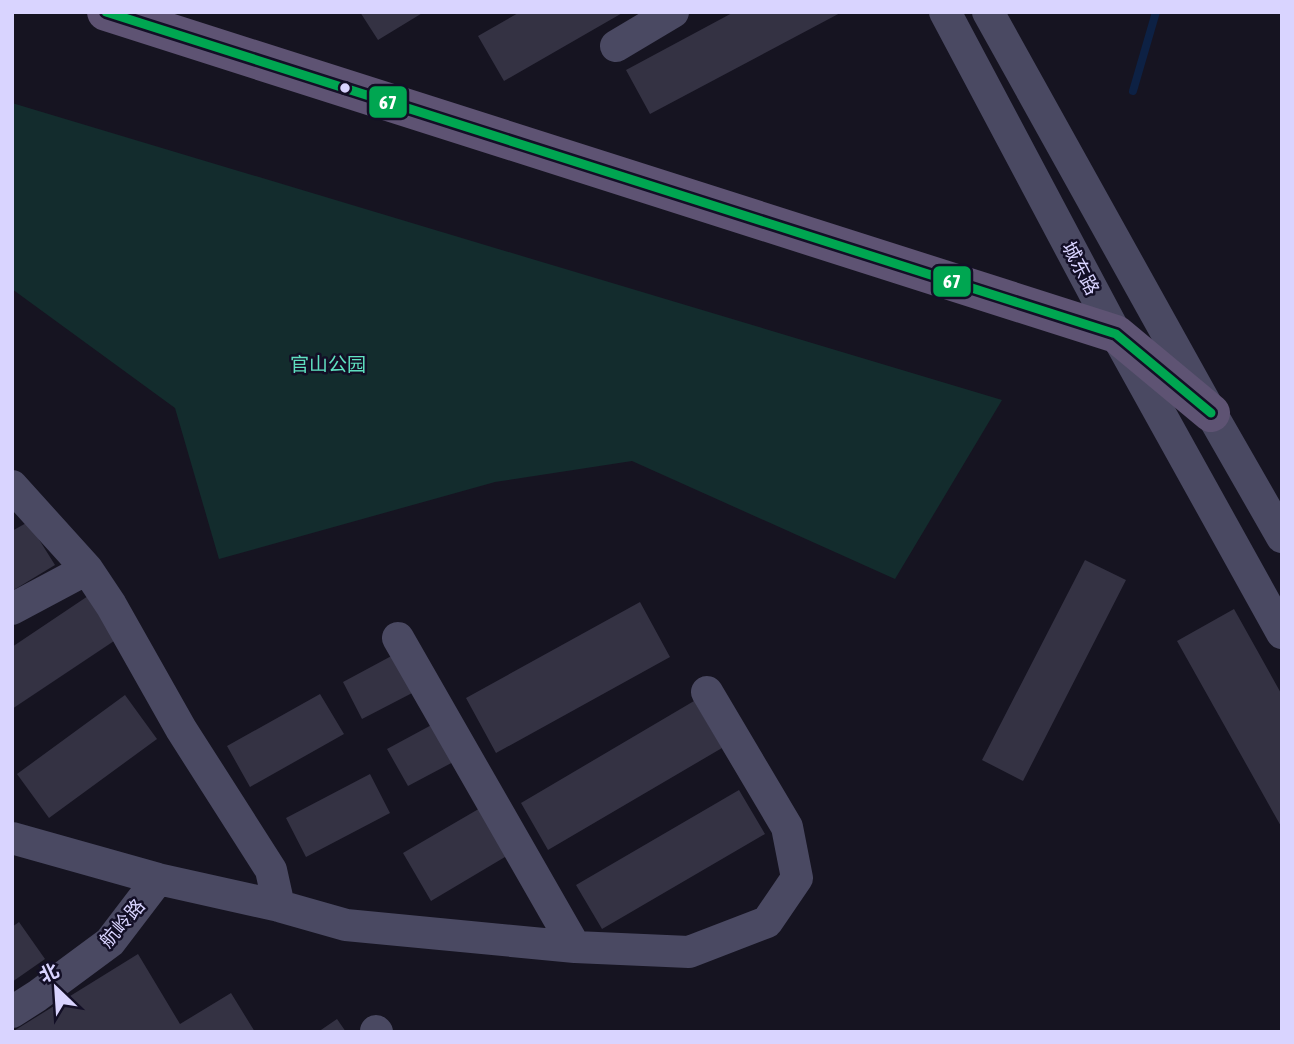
<svg xmlns="http://www.w3.org/2000/svg" width="1294" height="1044" viewBox="0 0 1294 1044" font-family="'Asap Condensed','Noto Sans SC',sans-serif">
	<style>
		.green { fill: #132c2d }
		.lines { fill: none; stroke-linecap: round; stroke-linejoin: round }
		.stream { stroke: #0d2144; stroke-width: 8 }
		.building { fill: #343243 }
		.minor { stroke: #4a4962; stroke-width: 32 }
		.major { stroke: #5e5373; stroke-width: 38 }
		.bus-1-casing { stroke: #130f26; stroke-width: 14 }
		.bus-1 { stroke: #00a651; stroke-width: 9 }
		.bus-dot { fill: #d9d4ff; stroke: #130f26; stroke-width: 2.5 }
		.labels { text-anchor: middle; stroke-width: 5; stroke-linejoin: round; paint-order: stroke }
		.street-label { font-size: 19px; fill: #d9d4ff; stroke: #130f26 }
		.park-label { font-size: 19px; fill: #5fe0c0; stroke: #130f26 }
		.line-badge { stroke: #130f26; stroke-width: 2.5 }
		.badge-label { font-size: 19px; text-anchor: middle; font-weight: bold; fill: #fff }
	</style>
	<rect width="100%" height="100%" fill="#161421"/>
	<path class="green" d="M12,103L1002,400L895,579L632,461L495,482L219,559L175,408L12,289Z"/>
	<g class="lines">
		<path class="stream" d="M1133,91L1156,12"/>
	</g>
	<path class="building" d="M360,12H424L378,40Z
		M520,12H624L504,81L478,36Z
		M734,12H842L650,114L626,70Z
		M28,522L55,565L12,591V531Z
		M1085,560L1126,580L1023,781L982,760Z
		M91,594L120,637L12,709V647Z
		M640,602L670,657L496,753L466,698Z
		M1234,609L1282,695V828L1177,641Z
		M397,653L416,691L362,719L343,682Z
		M320,694L344,734L250,787L227,746Z
		M125,695L157,739L49,818L17,774Z
		M694,701L722,748L548,850L521,803Z
		M437,722L457,760L408,786L387,749Z
		M370,774L390,813L306,857L286,818Z
		M739,790L765,834L602,929L576,885Z
		M482,807L510,854L431,901L403,853Z
		M19,922L45,959L12,982V927Z
		M138,954L180,1024L231,993L255,1032H12Z
		M337,1019L346,1032H318Z"/>
	<g class="lines">
		<path class="minor" d="M945,12L1116,334L1282,633
			M988,12L1211,413L1282,537
			M616,46L673,12
			M12,486L87,569
			M12,609L87,569L111,605L181,729L271,870L279,906
			M398,638L575,947
			M12,838L158,879L279,906L346,925L575,947L689,952L767,922L797,878L787,827L707,692
			M12,1012L37,996L110,942L158,879
			M376,1031L377,1032"/>
		<path class="major" d="M106,12L1116,334L1211,413"/>
		<defs>
			<path id="bus-1" d="M106,12L1116,334L1211,413"/>
		</defs>
		<use href="#bus-1" class="bus-1-casing"/>
		<use href="#bus-1" class="bus-1"/>
	</g>
	<circle class="bus-dot" cx="345" cy="88" r="6"/>
	<g class="labels">
		<g class="street-label">
			<text transform="translate(1081 268) rotate(62)" y="7">城东路</text>
			<text transform="translate(122 923) rotate(-49)" y="7">航岭路</text>
		</g>
		<g class="park-label">
			<text x="328" y="371">官山公园</text>
		</g>
	</g>
	<g class="line-badge">
		<rect x="368" y="85" width="40" height="34" rx="7" fill="#00a651"/>
		<rect x="932" y="265" width="40" height="33" rx="7" fill="#00a651"/>
	</g>
	<g class="badge-label">
		<text x="388" y="109">67</text>
		<text x="952" y="288">67</text>
	</g>
	<rect width="1294" height="1044" fill="none" stroke="#d9d4ff" stroke-width="28"/>
	<g transform="translate(56 988) rotate(335)" stroke="#130f26" stroke-width="5" paint-order="stroke">
	<path d="M0-5L12 26L0 18L-12 26Z" fill="#d9d4ff"/>
	<text y="-10" font-size="19" font-weight="bold" text-anchor="middle" fill="#d9d4ff">北</text>
	</g>
</svg>
